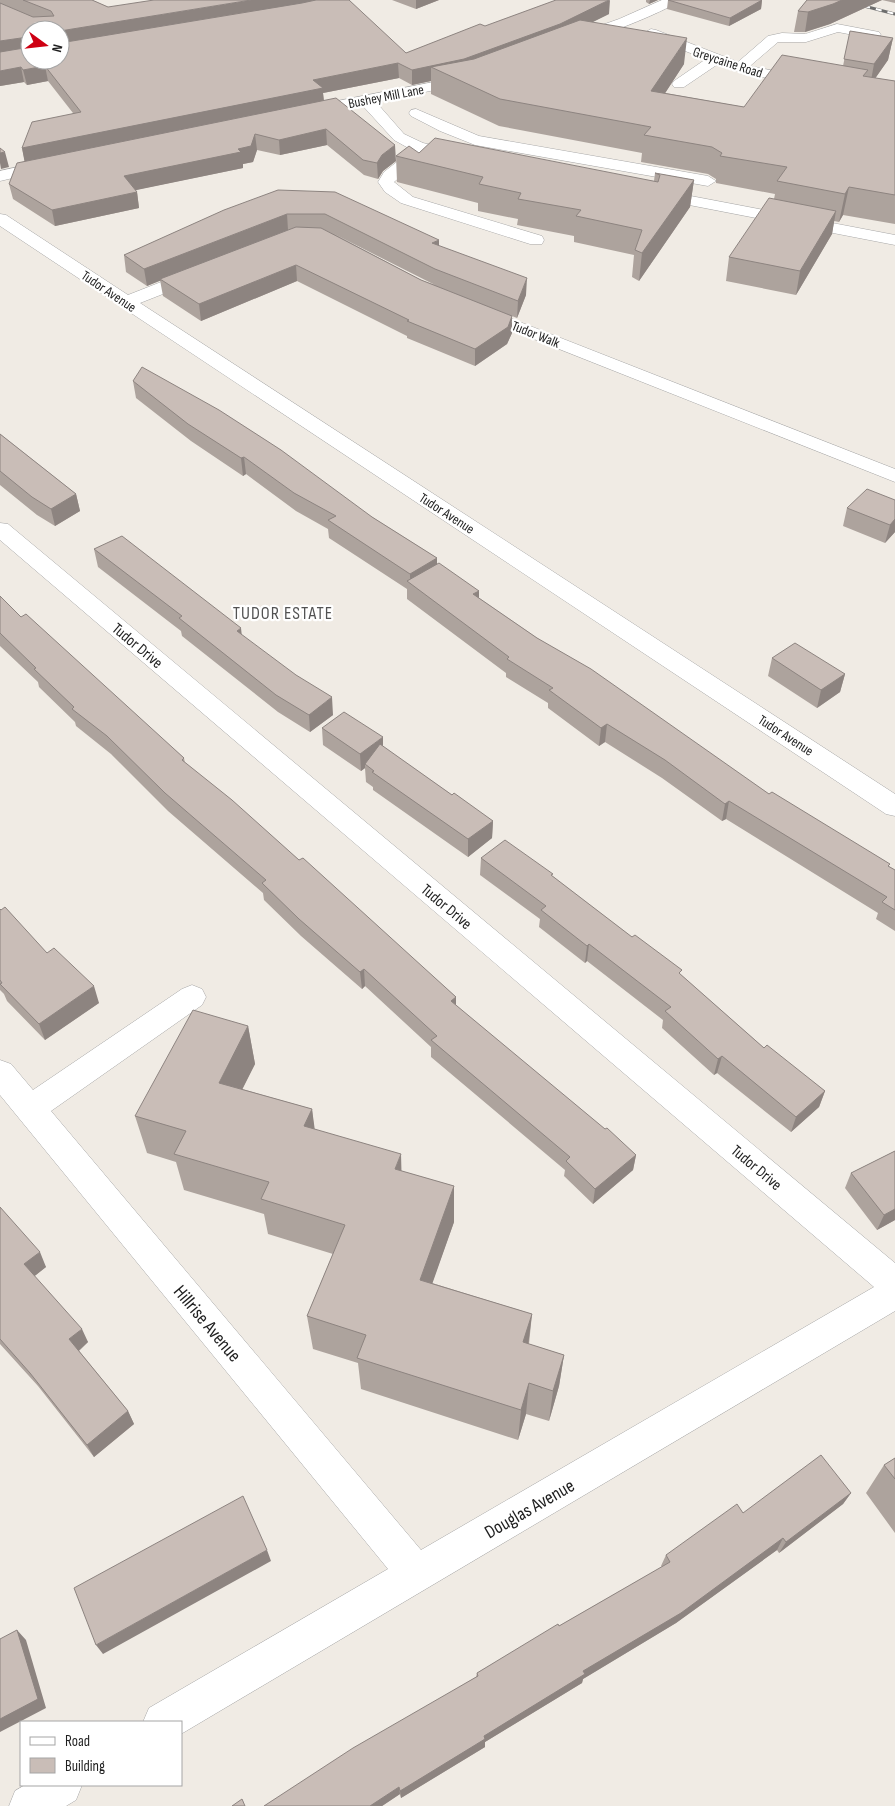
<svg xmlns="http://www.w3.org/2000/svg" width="895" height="1806" viewBox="0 0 895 1806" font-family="'Sofia Sans Condensed',sans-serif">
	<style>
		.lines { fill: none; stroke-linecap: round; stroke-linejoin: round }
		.minor-casing { stroke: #a6a6a6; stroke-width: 1 }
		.minor { fill: #fff; fill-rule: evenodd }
		.rail-casing { stroke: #6d6d6d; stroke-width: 3 }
		.rail { stroke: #fff; stroke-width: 2; stroke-dasharray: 6; stroke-linecap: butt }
		.wall { fill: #ada39d; fill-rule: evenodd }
		.shaded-wall { fill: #8d8480 }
		.building { fill: #c9bdb7; stroke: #8d8480 }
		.labels { text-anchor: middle; stroke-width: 4.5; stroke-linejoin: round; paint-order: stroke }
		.far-street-label { font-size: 14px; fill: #1f1f1f; stroke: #fff }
		.street-label { font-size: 16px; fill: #1f1f1f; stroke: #fff }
		.neighbourhood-label { font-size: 18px; letter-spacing: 1px; fill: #525252; stroke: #fff }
		.near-street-label { font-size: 19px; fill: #1f1f1f; stroke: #fff }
	</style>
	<rect width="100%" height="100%" fill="#f0ebe4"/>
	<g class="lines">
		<defs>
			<path id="minor" d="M662,0H680C672,9 586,44 574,41L572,38L574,35L619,19Z
				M837,24L879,32L881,35L874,39L838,32L806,42H778L750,66L810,78L812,81L810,84L805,85L746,74L718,64L684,87H674L672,84L674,81L706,59L646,36L644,33L651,29L656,30L738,62L768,36L782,33L805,34Z
				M469,75L476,79L474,82L376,102L404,134L423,143L465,153L467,156L459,161L427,154L394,182L413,197L542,236L544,240L542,244H530L401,203L385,192L378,182L384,172L412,150L394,140L362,105L307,115L300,111L307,107Z
				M416,109L479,136L708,176L716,181L708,186L475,145L440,131L411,116L409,113L411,110Z
				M50,160L58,165L56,168L0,181V171Z
				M654,189L895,235V245L648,197L646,194L648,191Z
				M0,214L6,215L128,295L189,271H201L204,275L201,279L140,303L895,794V816L886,814L0,226Z
				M479,306L895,469V482L473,315L470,311L473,307Z
				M0,523L8,524L895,1263V1311L181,1734V1722H143L149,1708L388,1569L0,1095V1060L11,1064L33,1090L182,989L192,985L202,989L206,997L202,1005L51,1111L421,1550L874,1287L0,540Z
				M25,1785H82L76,1800L66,1806H9L15,1791Z"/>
		</defs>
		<use href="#minor" class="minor-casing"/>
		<use href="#minor" class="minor"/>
		<defs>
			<path id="rail" d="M841,0L895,14"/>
		</defs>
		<use href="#rail" class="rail-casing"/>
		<use href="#rail" class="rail"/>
	</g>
	<path class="wall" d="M0,0H92L108,7L406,53L485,26L609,14L592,22L684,64L665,93L744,107L843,66L850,31L893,38L888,60L875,78L895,81V224L843,215L839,222L834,221L832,234L796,295L726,281L729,257L774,199L775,194L716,183V179L708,174L641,162L642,153L499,126L431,94V81L412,85L399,78L323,93L324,101L396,161L383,171L378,179L364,175L327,145L280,155L257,150L253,162L243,164V168L135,190L137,192L139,208L55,226L13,199L9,184L25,162L22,148L73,113L48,81L27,85L24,82L0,86ZM30,30L60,60H30Z
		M392,0H439L416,9Z
		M646,0H658L649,4L646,2Z
		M668,0H762L761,9L729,26L667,9Z
		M807,0H895V3L882,0L830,24L805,32H794L798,11Z
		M419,153L654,181L655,173L694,180L690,207L639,281L632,277L634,255L574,242V236L517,225L518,219L478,211V203L397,182L396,156Z
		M278,190L439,246L526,295L517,318L512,316V333L507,344L475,366L407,338V336L297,281L201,321L163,296L160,280L147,286L126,272L124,255ZM334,234L435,285L421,280Z
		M133,381L372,517L437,558V564L479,591V598L537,638L769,794L895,870V931L876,919L878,913L726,819L722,821L662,778L605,742L599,746L548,708V703L506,677V673L407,599V589L329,538L328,529L296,511L246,474L243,476L191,441L136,398Z
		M0,434L76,494L80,511L55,526L37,515L0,485Z
		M895,500V532L885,543L843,526L847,508Z
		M94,549L242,635L333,715L310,732L278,712L182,636L181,631L98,567Z
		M0,596L21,617L184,758L185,763L299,860L456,997V1006L636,1155L633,1170L593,1204L564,1176L565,1170L431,1057V1047L365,986L362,989L301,936L264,900L263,893L168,811L111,754L76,726L75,722L39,687L38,682L0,646Z
		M772,658L845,674L840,692L817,708L768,676Z
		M322,728L383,747L452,795L493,821L492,838L468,857L373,790V787L366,782L365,768L361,771L323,745Z
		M481,858L552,876L681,975L764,1048L825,1091L819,1107L791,1132L717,1073L714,1075L662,1028L663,1020L587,961L585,963L539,927L540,919L480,875Z
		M0,909L47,953L99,1003L45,1040L7,1001L4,994L0,990Z
		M248,1026L255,1064L242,1089L312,1109L314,1129L401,1171L454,1186V1222L432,1283L532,1314L529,1344L564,1355L559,1386L549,1421L526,1414L518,1440L361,1389L358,1363L313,1349L307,1316L333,1254L268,1234L264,1214L184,1190L176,1162L147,1153L135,1116Z
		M895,1151V1220L877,1230L845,1188L851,1173Z
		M0,1207L46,1267L34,1276L88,1342L79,1351L128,1411L134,1424L94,1457L38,1386L0,1344Z
		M895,1458V1533L866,1493L884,1465Z
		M851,1493L843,1504L779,1553L777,1550L676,1623L583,1679L582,1683L485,1742V1747L401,1798L400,1794L382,1806H264L476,1677L477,1673L662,1567L661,1566L666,1555L743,1513Z"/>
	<path class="shaded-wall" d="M251,0H327L60,46V31Z
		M416,0H439L416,9Z
		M610,0L609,14L559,39L463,74L431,67V81L412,85V70Z
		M650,0H658L649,4Z
		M762,0L761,9L729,26L730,18Z
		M842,0H882L830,24L805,32L808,12Z
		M28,37L30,49L0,56V41Z
		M687,38L684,64L649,118L651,91Z
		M893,38L888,60L870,86L874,64Z
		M398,63L399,78L323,93L324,103L25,164L22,148L313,80Z
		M45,66L48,81L27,85L23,70Z
		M21,67L24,82L0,86V71Z
		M326,129L327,145L280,155L279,140Z
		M255,134L257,150L253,162L243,164V168L127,192L124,176L238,149Z
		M395,145L396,161L383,171L378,179L377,163L382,155Z
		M5,152L9,167L1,169L0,163V153Z
		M694,180L690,207L639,281L642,253Z
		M849,187L843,215L839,222L845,194Z
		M137,192L139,208L55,226L52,210Z
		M836,211L832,234L796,295L800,271Z
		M287,214L288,230L147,286L144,269Z
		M439,240V256L432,243Z
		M296,265L297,281L201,321L199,304Z
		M527,278L526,295L517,318L518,301Z
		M512,316V333L507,344L475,366V349Z
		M244,457L246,474L243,476L241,458Z
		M76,494L80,511L55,526L51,509Z
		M895,519V532L885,543L890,525Z
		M437,558V576L410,583V574Z
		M479,591V608L473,594Z
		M241,628L243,646L237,631Z
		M845,674L840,692L817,708L821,690Z
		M332,697L333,715L310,732L309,715Z
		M607,724L605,742L599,746L601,728Z
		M383,737V754L365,764V768L361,771L360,754Z
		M729,801L726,819L722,821L725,804Z
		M493,821L492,838L468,857V839Z
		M589,944L587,961L585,963L587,946Z
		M364,969L365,986L362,989L360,972Z
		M94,986L99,1003L45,1040L39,1024Z
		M456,997V1014L451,1001Z
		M248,1026L255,1064L227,1120L219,1083Z
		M722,1056L717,1073L714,1075L718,1059Z
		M825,1091L819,1107L791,1132L796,1117Z
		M312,1109L317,1146L304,1126Z
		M401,1154L402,1190L395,1169Z
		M636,1155L633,1170L593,1204L595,1189Z
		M454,1186V1222L422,1313L420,1280Z
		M895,1209V1220L877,1230L884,1215Z
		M40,1252L46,1267L31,1279L24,1264Z
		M532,1314L528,1346L523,1342Z
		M82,1329L88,1342L76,1353L69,1339Z
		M564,1355L559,1386L549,1421L553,1391Z
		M529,1383L526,1414L518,1440L521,1410Z
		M128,1411L134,1424L94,1457L87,1445Z
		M851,1493L843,1504L779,1553L786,1542Z
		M783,1538L777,1550L676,1623L583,1679L582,1683L485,1742V1747L401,1798L400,1791L583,1671Z
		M267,1550L271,1561L103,1654L96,1645Z
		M17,1630L26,1640L46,1708L0,1732V1719Z
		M399,1787L400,1794L382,1806H370Z"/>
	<path class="building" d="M23,0H92L108,7L154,0H251L60,31V30H30V44L29,43L28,37L0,41V3L33,17L54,16L51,11Z
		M316,0H349L406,53L480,24L485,26L556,0H609L560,24L464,59L412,70L398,63L313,80L323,88L22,148L32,122L81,112L45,66L23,70L21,67L0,71V52L30,47V60H60V43L302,3Z
		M668,0H762L730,18Z
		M807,0H842L833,4L808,12L798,11Z
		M580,20L687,38L651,91L744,107L782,55L868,70L863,76L895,81V195L849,187L845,194L777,181L787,167L720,156L722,153L712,147L644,135L651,127L500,99L431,67L474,59Z
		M850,31L893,38L874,64L844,59Z
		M336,98L395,145L382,155L377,163L363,160L326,129L279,140L255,134L251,146L238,149L241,152L124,176L137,192L52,210L9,184L17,163Z
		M435,138L658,182L660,175L655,173L694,180L642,253L635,250L642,230L576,216L581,210L518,199L521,193L479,184L483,177L396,156L409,146L419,153Z
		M0,148L5,152L0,153Z
		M278,190L335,192L439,240L432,243L527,278L518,301L435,269L325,214H287L144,269L124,255L224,210Z
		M769,198L836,211L800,271L729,257Z
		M296,227L321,228L421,280L512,316L508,327L475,349L407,321L409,320L296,265L199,304L160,279Z
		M142,367L219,410L281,450L372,517L437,558L410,574L328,520L336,516L294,493L244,457L241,458L188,424L133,381Z
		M0,434L76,494L51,509L32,497L0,471Z
		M867,489L895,500V519L890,525L847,508Z
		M122,536L241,628L237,631L296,675L332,697L309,715L276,695L179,618L182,616L94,549Z
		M439,563L479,591L473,594L537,638L591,669L769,794L772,792L890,864L888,866L895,870V910L882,902L887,897L729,801L725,804L665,760L607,724L601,728L549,690L553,688L507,659L509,657L407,581Z
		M0,596L21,617L26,614L184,758L182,760L232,800L299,860L303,858L456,997L451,1001L605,1129L607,1128L636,1155L595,1189L566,1161L570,1157L431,1040L437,1036L364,969L360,972L299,919L262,883L266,880L165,793L107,736L72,709L74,707L34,669L36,668L0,633Z
		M795,643L845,674L821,690L772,658Z
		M344,712L383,737L360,754L322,728Z
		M380,744L452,795L454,793L493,821L468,839L372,772L374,771L365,764Z
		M505,840L553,874L551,875L632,937L635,935L682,970L679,973L764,1048L767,1045L825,1091L796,1117L722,1056L718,1059L665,1011L671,1007L589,944L587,946L541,910L546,906L481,858Z
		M5,907L47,953L54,948L94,986L39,1024L0,984L2,983L0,980V909L1,910Z
		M193,1010L248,1026L219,1083L312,1109L304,1126L401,1154L395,1169L454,1186L420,1280L532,1314L523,1342L564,1355L553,1391L529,1383L521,1410L357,1358L366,1335L307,1316L345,1225L261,1199L269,1182L174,1154L186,1131L135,1116Z
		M895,1151V1209L884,1215L851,1173Z
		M0,1207L40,1252L24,1264L82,1329L69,1339L128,1411L87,1445L30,1373L0,1339Z
		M821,1455L851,1493L786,1542L783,1538L681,1613L583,1671L585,1674L484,1736L485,1739L400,1791L399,1787L370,1806H264L353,1748L478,1676L477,1673L558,1624L559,1626L670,1562L666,1555L737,1504L743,1513Z
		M895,1458V1479L884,1465Z
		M243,1496L267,1550L96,1645L74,1588Z
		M17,1630L38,1699L0,1719V1639Z
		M242,1799L245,1806H232Z"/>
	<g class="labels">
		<g class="far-street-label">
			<text transform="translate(728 62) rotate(18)" y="5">Greycaine Road</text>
			<text transform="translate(386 96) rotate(-11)" y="5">Bushey Mill Lane</text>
			<text transform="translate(109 291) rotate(34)" y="5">Tudor Avenue</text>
			<text transform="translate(536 334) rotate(22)" y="5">Tudor Walk</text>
			<text transform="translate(447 513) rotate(33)" y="5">Tudor Avenue</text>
			<text transform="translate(786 735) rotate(33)" y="5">Tudor Avenue</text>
		</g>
		<g class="street-label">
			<text transform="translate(138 645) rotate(40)" y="6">Tudor Drive</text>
			<text transform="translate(447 906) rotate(40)" y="6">Tudor Drive</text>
			<text transform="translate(757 1167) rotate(40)" y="6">Tudor Drive</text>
		</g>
		<g class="neighbourhood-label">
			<text x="283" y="619">TUDOR ESTATE</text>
		</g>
		<g class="near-street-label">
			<text transform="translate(208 1323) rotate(50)" y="7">Hillrise Avenue</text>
			<text transform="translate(529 1508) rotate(-30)" y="7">Douglas Avenue</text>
		</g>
	</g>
	<rect x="20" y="1721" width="162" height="65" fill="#ffffff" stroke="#a5a5a5"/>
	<rect x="30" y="1737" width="25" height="8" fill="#ffffff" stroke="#a5a5a5"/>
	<text x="65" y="1746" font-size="15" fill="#1f1f1f">Road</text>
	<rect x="30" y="1758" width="25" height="15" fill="#c9bdb7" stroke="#a5a5a5"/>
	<text x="65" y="1771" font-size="15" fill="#1f1f1f">Building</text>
	<g transform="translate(45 45) rotate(105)"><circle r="24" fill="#ffffff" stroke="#a5a5a5"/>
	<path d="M0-4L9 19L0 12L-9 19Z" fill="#ce0013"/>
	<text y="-8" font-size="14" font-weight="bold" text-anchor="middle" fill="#1f1f1f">N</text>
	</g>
</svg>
